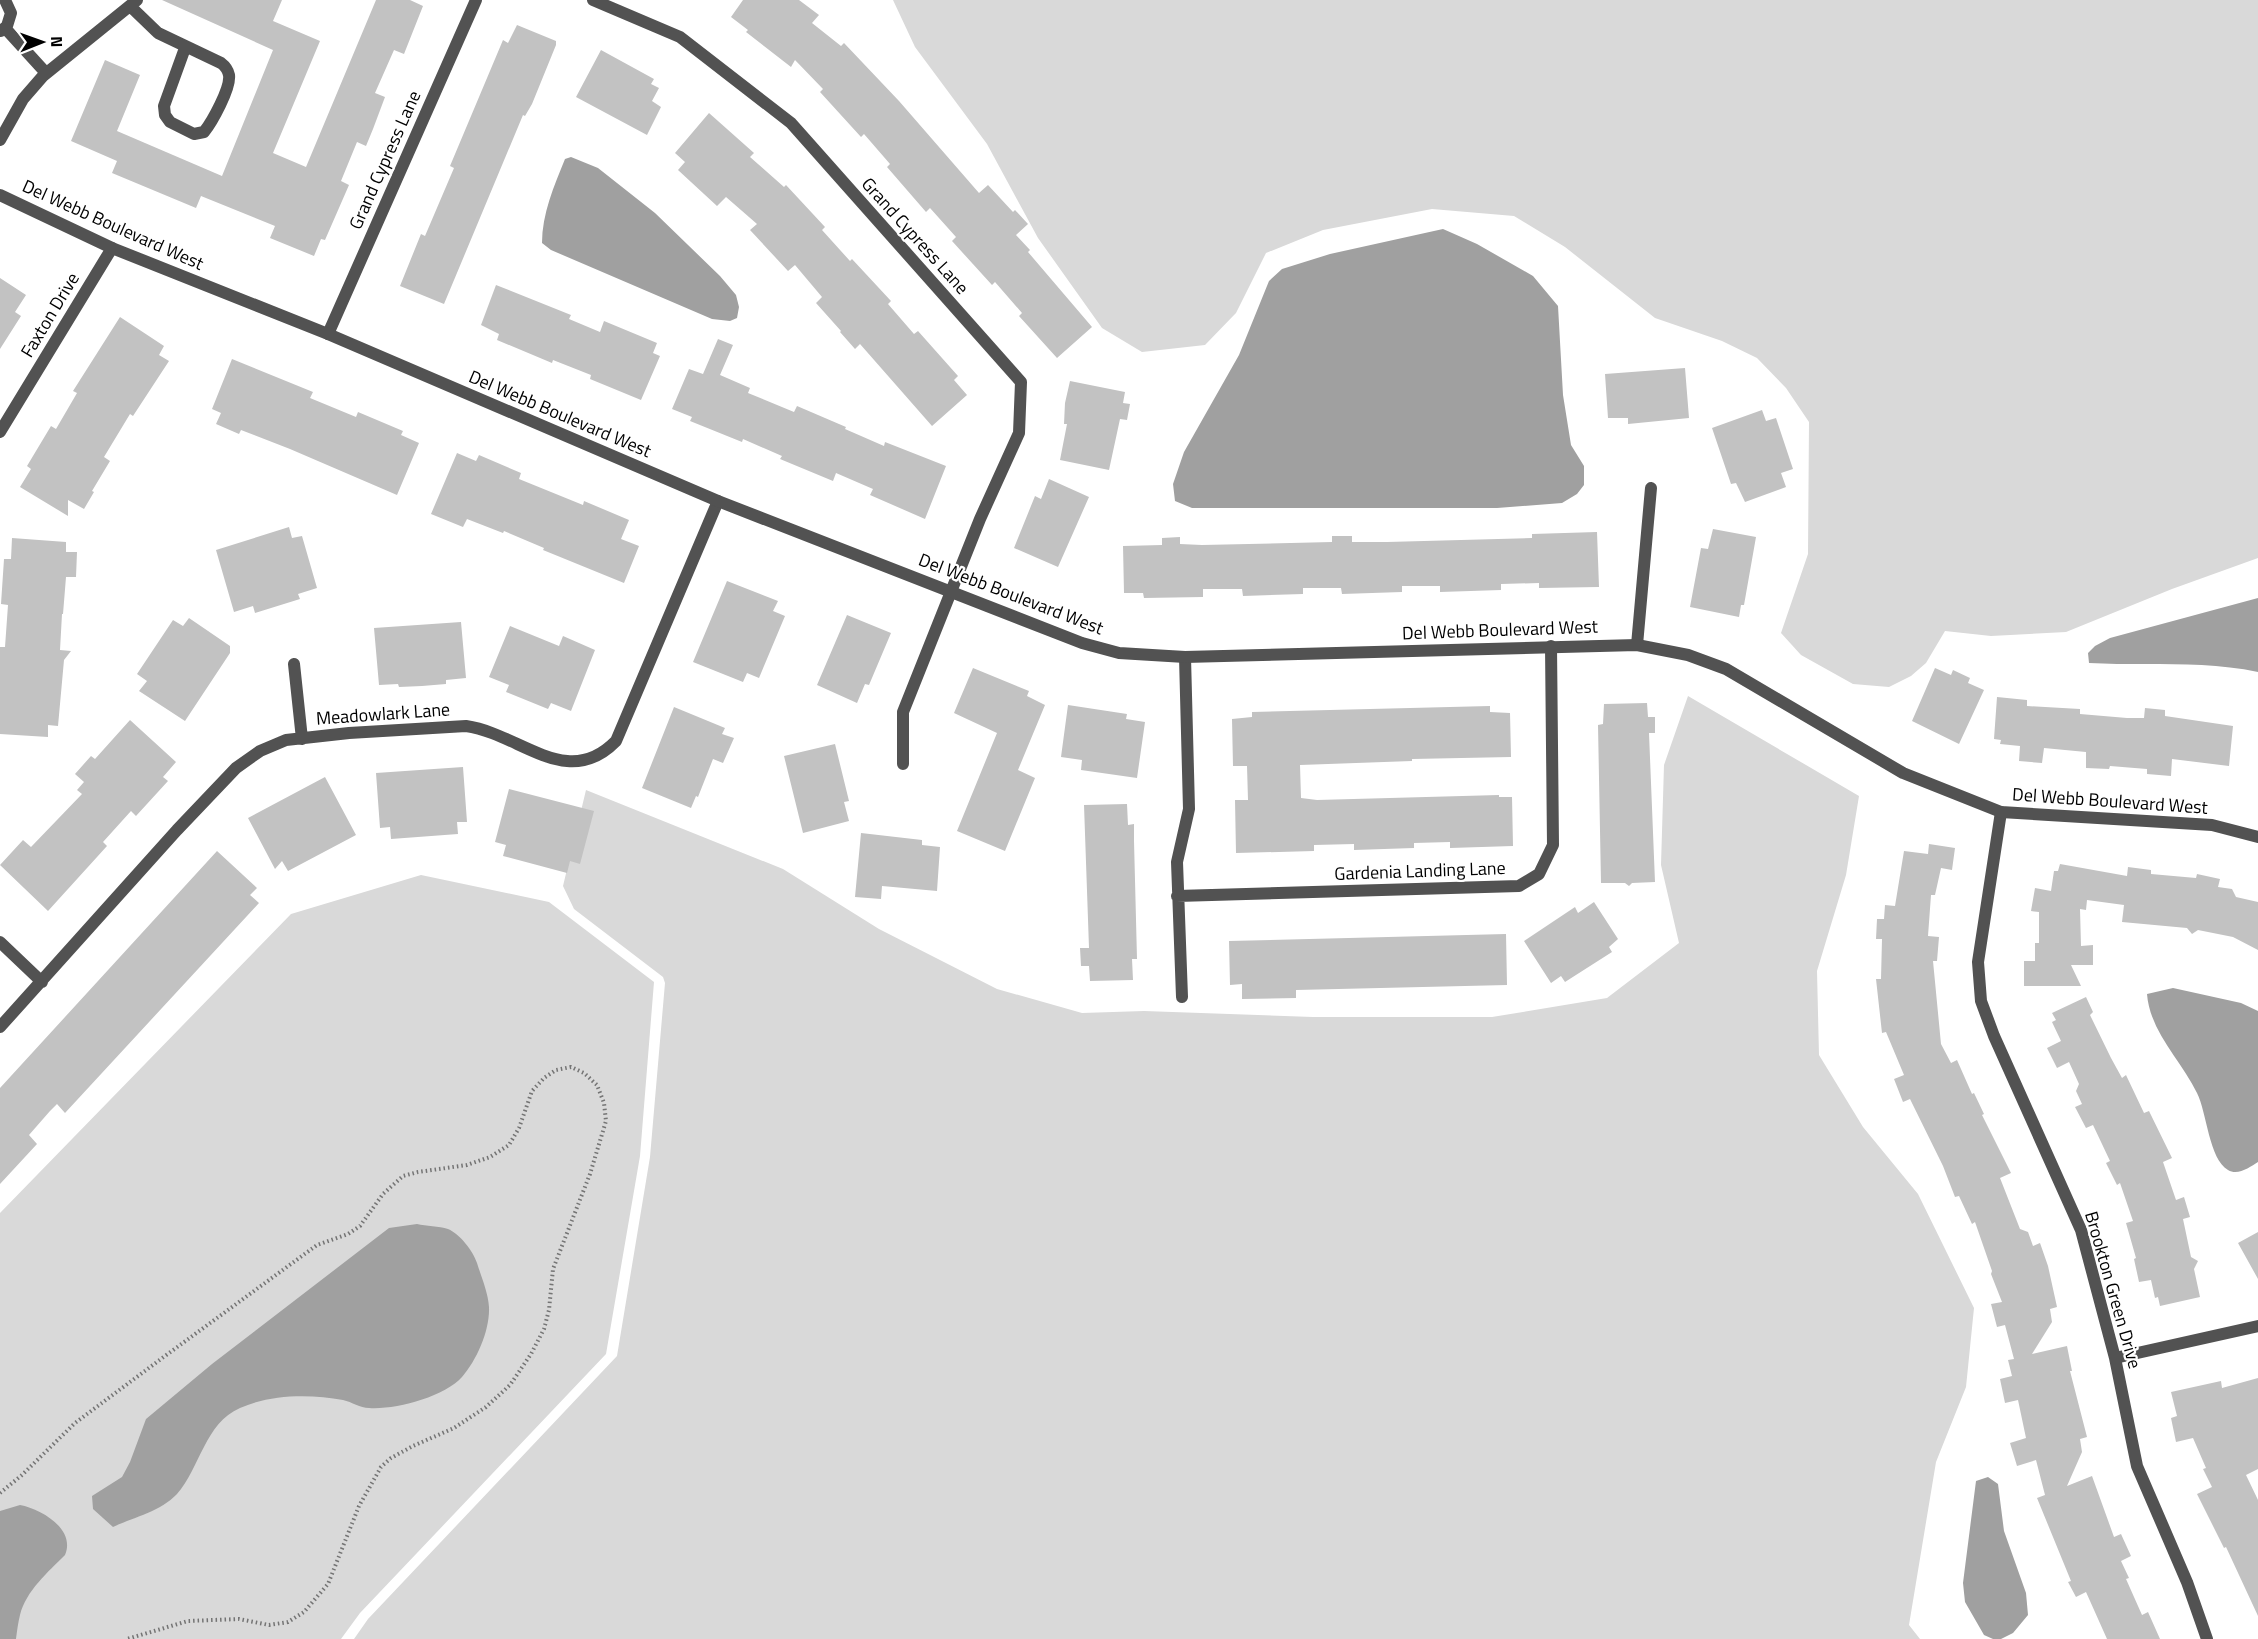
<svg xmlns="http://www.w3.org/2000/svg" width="2258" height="1639" viewBox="0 0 2258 1639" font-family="'Titillium Web',sans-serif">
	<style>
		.green { fill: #d9d9d9 }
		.water { fill: #a0a0a0 }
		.building { fill: #c2c2c2 }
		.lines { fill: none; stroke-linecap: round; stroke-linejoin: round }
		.path { stroke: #747474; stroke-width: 4; stroke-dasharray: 1.5 3; stroke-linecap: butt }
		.minor { stroke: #525252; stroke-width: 12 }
		.tertiary { stroke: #525252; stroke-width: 12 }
		.labels { text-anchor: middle; stroke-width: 4.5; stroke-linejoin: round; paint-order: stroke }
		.street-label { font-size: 18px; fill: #000; stroke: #fff }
	</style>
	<rect width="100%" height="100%" fill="#fff"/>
	<path class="green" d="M893,0H2258V558L2172,589L2066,632L1991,636L1945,631L1926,663L1911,676L1889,687L1853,684L1801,655L1781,633L1808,554L1809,422L1786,388L1757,358L1722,341L1655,318L1565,247L1514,216L1432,209L1323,230L1266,253L1236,313L1205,345L1142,352L1102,328L1038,238L987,144L915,47Z
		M1688,696L1859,796L1846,875L1817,971L1819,1055L1863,1127L1918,1194L1974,1308L1966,1387L1936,1462L1909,1625L1920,1639H354L368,1619L617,1356L650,1157L665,983L663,977L574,909L563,886L586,790L783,869L879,929L997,989L1082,1013L1144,1011L1313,1017H1492L1607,998L1679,943L1661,865L1664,765Z
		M421,875L549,902L654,982L640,1156L606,1354L360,1613L341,1639H0V1213L291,914Z"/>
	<path class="water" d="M571,157L598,168L655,213L720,276L736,295L739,307L737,318L730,321L712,319L551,250L542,243C542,214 554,186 565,159Z
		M1443,229L1477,244L1533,276L1558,306L1563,395L1571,445L1584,466V485L1577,494L1562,503L1497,508H1192L1175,501L1173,484L1184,452L1239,355L1269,281L1282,269L1330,254Z
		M2258,598V672C2202,660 2145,666 2089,663L2088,653L2095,646L2110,638Z
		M2173,988L2241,1003L2258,1011V1162C2250,1167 2238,1176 2228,1170C2209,1159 2207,1113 2197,1093C2181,1060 2150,1032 2147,994Z
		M417,1224C426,1226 439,1226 448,1229C460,1234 473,1251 477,1263C481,1276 488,1292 489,1307C490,1330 477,1360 462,1377C444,1397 395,1410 369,1408C360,1408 352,1402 343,1400C311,1394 271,1394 240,1408C205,1423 200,1468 177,1494C160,1512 134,1517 113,1527L93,1509L92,1496L122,1477L130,1462L146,1419L212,1364L389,1228Z
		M1988,1477L1998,1484L2004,1531L2026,1593L2028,1615L2013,1633L2001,1639H1993L1984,1635L1965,1602L1963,1583L1976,1481Z
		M20,1505C41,1509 76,1529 65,1555C48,1572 26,1591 20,1615C18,1623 17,1631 16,1639H0V1511Z"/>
	<path class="building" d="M162,0H282L273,21L320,41L273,153L306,167L376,0H410L423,6L404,54L394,50L375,93L385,97L373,129L366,146L357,142L341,181L349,185L325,240L321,239L314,256L270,238L275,226L201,196L196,208L112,173L117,161L71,141L105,60L140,75L117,131L222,176L273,50Z
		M743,0H799L819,15L812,23L841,46L844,43L899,101L979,193L988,185L1013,212L1015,210L1028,224L1016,235L1030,250L1028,252L1092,327L1057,358L1019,316L1022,313L995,282L992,285L952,241L956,237L930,208L926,212L887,167L890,164L864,134L861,137L820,92L823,89L795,60L791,67L746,32L748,30L731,17Z
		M517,25L556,41V45L532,104L525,116L523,115L444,304L400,286L421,234L425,236L454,168L450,166L503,40L508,43Z
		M601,50L654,79L651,84L659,88L652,101L661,107L647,135L576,97Z
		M709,113L754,153L750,157L784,187L786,185L825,227L822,230L850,261L852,259L891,301L888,304L914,334L918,331L958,376L954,380L967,395L932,426L860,344L855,349L840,332L841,331L816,303L822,297L795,265L788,271L750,230L757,224L726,197L717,206L678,170L685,162L675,153Z
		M0,278L26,295L15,312L21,316L0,349Z
		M496,285L571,315L569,319L600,332L604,321L657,343L653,353L660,356L641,400L590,379L591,375L553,360L552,363L497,340L499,334L481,325Z
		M120,317L164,346L159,355L169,361L133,416L130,414L104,457L110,461L92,491L94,492L84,509L68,500V516L20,487L31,469L27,466L51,426L56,429L77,393L73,391Z
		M718,339L733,345L720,375L750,388L748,393L794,412L797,406L846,427L845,429L884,446L885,442L946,466L925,519L870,495L873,489L836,473L833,481L780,459L782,456L743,439L742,442L690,421L692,417L672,409L689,369L703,374Z
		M232,359L313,392L310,398L356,417L358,412L403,431L401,435L419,443L397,495L290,449L241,430L239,434L216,424L221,413L212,409Z
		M1685,368L1689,418L1628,424V418H1608L1605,374Z
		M1070,381L1125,392L1123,403L1130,404L1127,420L1120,419L1109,470L1060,460L1067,424H1064L1065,403Z
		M1762,410L1766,421L1776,418L1793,469L1781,473L1786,487L1745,502L1736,483L1731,484L1712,428Z
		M457,453L476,461L479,455L521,473L519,479L583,505L584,501L629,520L621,539L639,546L624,583L543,550L544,548L504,531L503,533L467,519L463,527L431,514Z
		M1049,479L1089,497L1058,567L1014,548L1035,496L1041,499Z
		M289,527L292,538L302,536L317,588L298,594L300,599L255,613L253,606L234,612L216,550Z
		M1713,529L1756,537L1744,605H1741L1739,617L1690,607L1701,548L1708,549Z
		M1597,532L1599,587L1539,588V583L1501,584V590L1440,592V586H1402V592L1342,594L1341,588H1303V594L1243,596L1242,589H1203V597L1144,598L1143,593H1124L1123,546L1162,545V538L1180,537V544L1202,545L1332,542V536H1352V542H1387L1532,538V534Z
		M12,538L66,542V552H77L76,577H66L63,614H62L60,650L71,651L64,660L58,726L48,725V737L0,734V647H5L8,605L1,604L4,559H11Z
		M727,581L778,601L773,611L785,616L759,678L747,673L743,682L693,662Z
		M847,615L891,633L869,685L865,684L857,703L817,685Z
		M189,618L230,646V653L185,721L139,691L147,681L137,674L173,620L183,626Z
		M461,622L466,678L446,680V684L422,686L399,687L398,684L379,685L374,628Z
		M510,626L559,646L563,636L595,650L571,711L551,703L548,709L506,692L509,685L489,677Z
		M973,668L1029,691L1027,696L1045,705L1018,770L1035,778L1005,851L957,831L997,733L954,713Z
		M1935,668L1951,675L1953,670L1970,678L1968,683L1984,690L1959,744L1912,721Z
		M1997,697L2027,700V706L2080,709V714L2127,718H2144L2145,708L2165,710V716L2233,726L2229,766L2172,759L2171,776L2147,774V769L2110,766L2109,769L2086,768V752L2044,748L2042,763L2019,761L2020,746L2000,744L2001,740L1994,739Z
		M1647,703L1648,717H1655V733H1649L1655,882L1632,883L1629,886L1625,883H1601L1598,725L1603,724L1604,704Z
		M1068,705L1127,714L1126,719L1145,722L1137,778L1081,770L1082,760L1061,757Z
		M1490,706V712L1510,713L1511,757L1412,759V761L1300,765L1301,798L1317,800L1499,795V797H1512L1513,846L1450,848V842L1414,843V848L1354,850V844L1314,845V851L1236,853L1235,800H1248L1247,766H1233L1232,719L1252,717V712Z
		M674,707L725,728L722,734L734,738L723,763L713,759L698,797L696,796L691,808L642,788Z
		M130,720L176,762L163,777L168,781L136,816L131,811L103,842L107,846L48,911L0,865L23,840L31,847L82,794L77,790L84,782L75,774L91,756L95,759Z
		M835,744L849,801L844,802L849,821L803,833L784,756Z
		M463,767L467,822H457L458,834L391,839L390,827L380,828L376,773Z
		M325,777L356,835L288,871L282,861L275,869L248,818Z
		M509,789L594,811L580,864L570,861L567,873L503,856L506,845L495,842Z
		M1127,804L1128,825L1134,824V841L1137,959H1132L1133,980L1090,981L1089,966H1081L1080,948H1089L1084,805Z
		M861,833L922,840V845L940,847L937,891L882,886L881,899L855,897Z
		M1929,844L1955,848L1952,870L1941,868L1935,895H1931L1928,936L1939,937L1937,961H1933L1941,1044L1951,1063L1957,1060L1972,1094L1974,1093L1984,1114L1982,1115L2011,1173L2000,1178L2020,1229L2028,1232L2033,1246L2040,1243L2048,1266L2057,1307L2050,1309L2052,1322L2032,1354L2067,1346L2072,1371H2070L2087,1437L2080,1439L2082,1452L2067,1486L2092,1476L2114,1537L2121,1534L2131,1556L2121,1561L2129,1578L2126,1579L2142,1615L2148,1612L2160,1639H2107L2086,1592L2076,1597L2068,1582L2071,1581L2037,1498L2045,1495L2036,1460L2017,1466L2010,1443L2026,1438L2018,1400L2005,1403L2000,1379L2012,1376L2008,1360L2014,1359L2005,1325L1997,1327L1991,1304L2002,1302L1991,1274L1992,1271L1975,1222L1972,1224L1959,1196L1955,1197L1943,1166L1910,1099L1903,1102L1894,1079L1904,1075L1886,1032L1882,1033L1876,979H1881L1882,939H1876L1877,919H1884L1885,905L1895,906L1904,851L1928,854Z
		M217,851L257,888L250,895L259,903L65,1113L57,1104L50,1111L29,1135L37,1144L0,1184V1088Z
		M2060,864L2127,876L2128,867L2151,870V874L2196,878L2197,874L2220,879L2218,887L2232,889L2236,897L2258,902V950L2233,937L2198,930L2192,934L2187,928L2122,922L2124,905L2087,900L2086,910L2080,909L2081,946L2093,945V965H2071L2081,986H2024V961H2035V943H2039V912L2031,911L2035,888L2051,891L2054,871H2058Z
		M1594,902L1618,939L1609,947L1612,952L1565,982L1561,976L1551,983L1524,941L1575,907L1578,913Z
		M1506,934L1507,985L1296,990V998L1242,999V984L1230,985L1229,941Z
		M2086,997L2093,1012L2090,1015L2111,1058L2122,1078L2126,1075L2144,1113L2149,1111L2172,1158L2163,1162L2176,1200L2184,1197L2190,1217L2183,1219L2191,1257L2198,1261L2194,1269L2200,1297L2160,1306L2158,1297L2155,1298L2151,1280L2139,1282L2134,1259L2136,1258L2126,1223L2133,1221L2120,1183L2117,1185L2106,1163L2110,1161L2093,1125L2086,1128L2075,1107L2082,1104L2076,1091L2079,1084L2069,1062L2057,1068L2047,1048L2061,1041L2052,1022L2056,1020L2052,1013Z
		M2258,1232V1279L2238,1243Z
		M2258,1378V1469L2246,1475L2258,1500V1616L2226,1547L2224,1548L2197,1494L2212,1487L2203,1469L2206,1468L2193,1438L2176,1442L2171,1418L2177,1416L2171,1392L2221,1381L2222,1388Z"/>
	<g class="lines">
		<path class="path" d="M0,1493L22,1475L75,1423L165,1356L317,1245L348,1234L360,1226L383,1194L403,1176L418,1172L467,1165L490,1157L509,1145L519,1128L532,1091L544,1078L556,1070L571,1067L584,1073L597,1085L604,1103L606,1121L590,1174L553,1269L549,1310L544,1329L531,1354L510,1385L486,1407L454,1428L413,1446L391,1458L381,1467L359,1506L328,1584L304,1612L288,1622L269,1625L239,1619L188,1621L127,1639"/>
		<path class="minor" d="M593,0L680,37L791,123L1021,382L1019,433L980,519L903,712V764
			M130,6L158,33L221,63C225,66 228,70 229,75C231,88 212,122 204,132L194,134L170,122L165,115L164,106L185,48
			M5,28L46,73
			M1,31L7,26L11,13L5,0
			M0,140L23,99L43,76L137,0
			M328,334L476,0
			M0,432L112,248
			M1637,645L1651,488
			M294,664L302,739
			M2001,812L1978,962L1981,1001L1994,1036L2081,1230L2115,1358L2137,1466L2187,1582L2207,1639
			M1177,896L1519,886L1539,874L1553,845L1551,646
			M0,942L42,982
			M1182,997L1177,862L1189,809L1185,657
			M0,1027L177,830L236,768L260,751L286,740L349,733L466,726C521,734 567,791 616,741L718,501
			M2115,1358L2258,1326"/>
		<path class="tertiary" d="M0,195L112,248L328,334L718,501L1082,643L1119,653L1185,657L1637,645L1688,655L1726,669L1903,773L2001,812L2212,825L2258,837"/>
	</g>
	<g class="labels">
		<g class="street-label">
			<text transform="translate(385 160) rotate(-66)" y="6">Grand Cypress Lane</text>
			<text transform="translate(113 225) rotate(24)" y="6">Del Webb Boulevard West</text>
			<text transform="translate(915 236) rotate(48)" y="6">Grand Cypress Lane</text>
			<text transform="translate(50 315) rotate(-59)" y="6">Faxton Drive</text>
			<text transform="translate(560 414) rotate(23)" y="6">Del Webb Boulevard West</text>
			<text transform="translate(1011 594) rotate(21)" y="6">Del Webb Boulevard West</text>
			<text transform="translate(1500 630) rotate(-2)" y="6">Del Webb Boulevard West</text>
			<text transform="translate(383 714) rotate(-4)" y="6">Meadowlark Lane</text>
			<text transform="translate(2110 801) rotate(4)" y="6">Del Webb Boulevard West</text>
			<text transform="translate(1420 871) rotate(-2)" y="6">Gardenia Landing Lane</text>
			<text transform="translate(2113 1290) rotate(74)" y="6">Brookton Green Drive</text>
		</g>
	</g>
	<g transform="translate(42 42) rotate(89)" stroke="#ffffff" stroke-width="4.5" paint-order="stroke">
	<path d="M0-4.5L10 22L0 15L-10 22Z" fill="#000000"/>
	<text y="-9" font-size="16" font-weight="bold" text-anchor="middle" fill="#000000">N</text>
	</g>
</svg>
